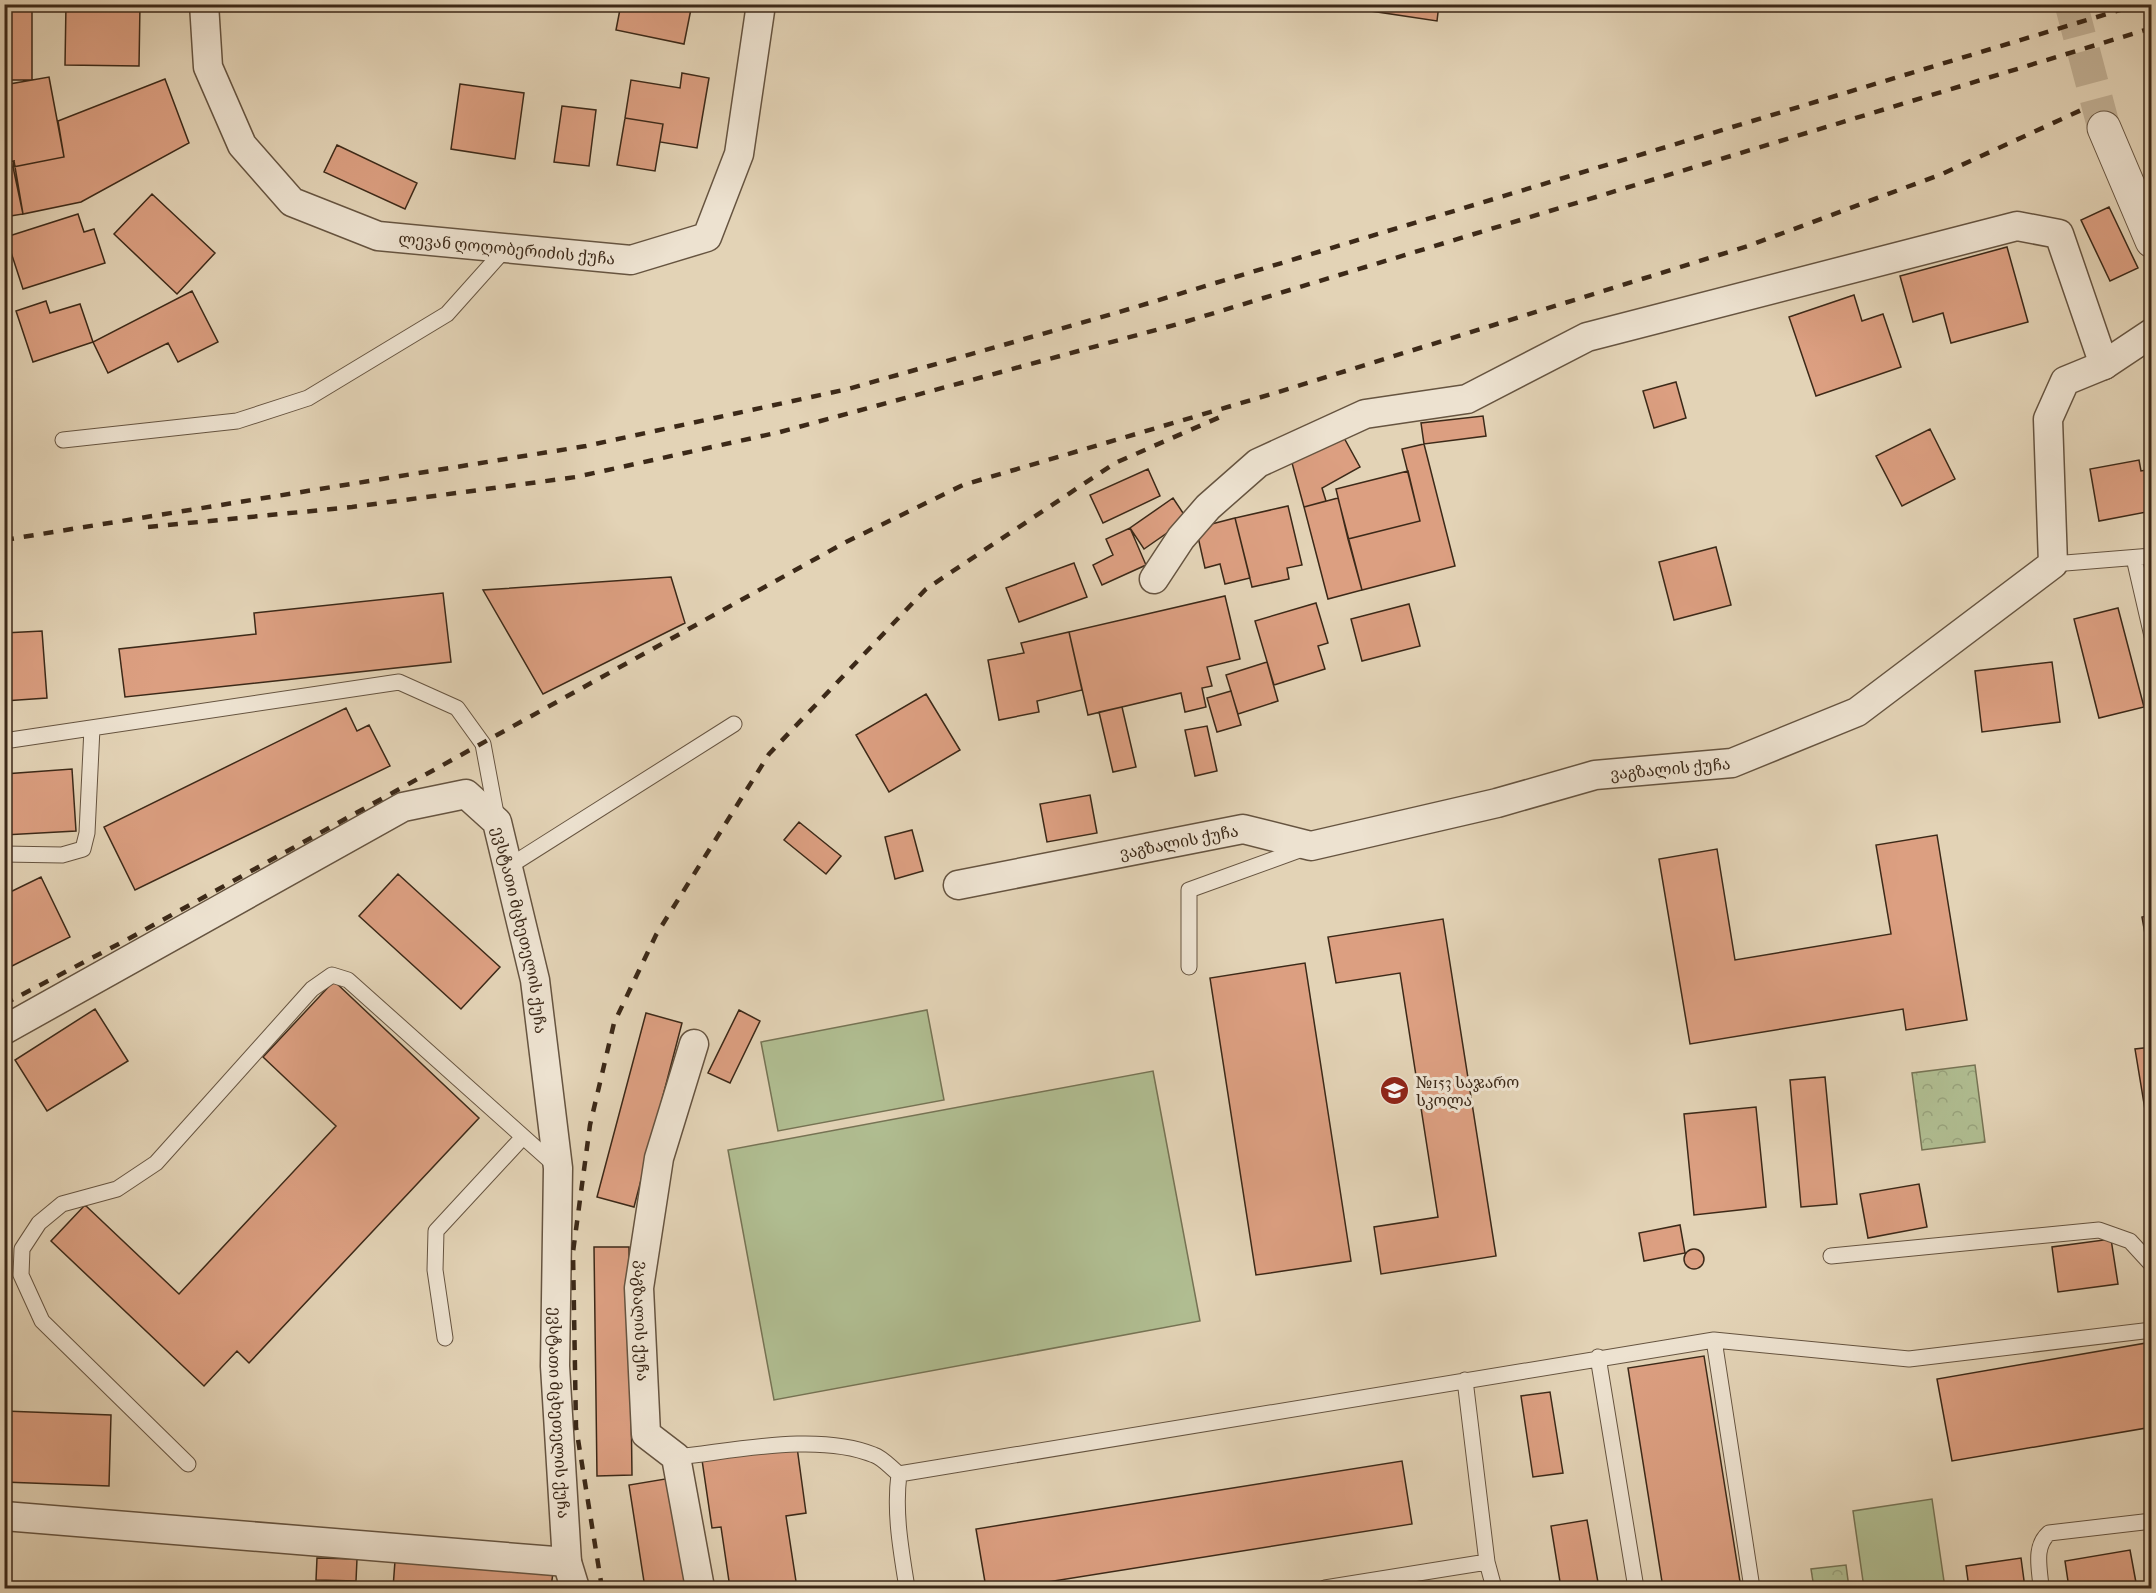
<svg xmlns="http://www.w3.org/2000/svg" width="2156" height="1593" viewBox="0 0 2156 1593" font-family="'IM FELL French Canon','Noto Serif Georgian',serif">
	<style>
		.park { fill: url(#park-crowns); stroke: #767354; stroke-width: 1.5 }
		.garden { fill: #b0bd91; stroke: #767354; stroke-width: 1.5 }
		.building { fill: #dc9f81; stroke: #3c2918; stroke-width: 1.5 }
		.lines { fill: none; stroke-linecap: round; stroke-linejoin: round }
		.tertiary-tunnel { stroke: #c2b196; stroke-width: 33; stroke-dasharray: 33 16; stroke-linecap: butt }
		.service-casing { stroke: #665440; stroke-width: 17 }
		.minor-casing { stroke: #665440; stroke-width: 31 }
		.tertiary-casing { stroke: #665440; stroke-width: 35 }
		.service { stroke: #ede2d0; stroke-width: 15 }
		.minor { stroke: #ede2d0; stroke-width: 28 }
		.tertiary { stroke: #ede2d0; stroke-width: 33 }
		.rail { stroke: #3c2918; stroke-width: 4.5; stroke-dasharray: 10 10; stroke-linecap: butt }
		.labels { text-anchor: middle; stroke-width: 6; stroke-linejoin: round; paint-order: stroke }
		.street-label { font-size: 16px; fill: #3c2918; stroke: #ede2d0 }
		.poi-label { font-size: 16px; fill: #3c2918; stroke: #ede2d0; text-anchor: start }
	</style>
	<defs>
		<pattern id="park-crowns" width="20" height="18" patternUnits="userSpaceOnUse" patternTransform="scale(1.5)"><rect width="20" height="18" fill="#b0bd91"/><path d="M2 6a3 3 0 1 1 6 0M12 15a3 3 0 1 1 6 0" fill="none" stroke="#98a27c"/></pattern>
	</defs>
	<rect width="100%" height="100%" fill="#e3d3b6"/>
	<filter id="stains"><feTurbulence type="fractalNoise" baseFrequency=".00333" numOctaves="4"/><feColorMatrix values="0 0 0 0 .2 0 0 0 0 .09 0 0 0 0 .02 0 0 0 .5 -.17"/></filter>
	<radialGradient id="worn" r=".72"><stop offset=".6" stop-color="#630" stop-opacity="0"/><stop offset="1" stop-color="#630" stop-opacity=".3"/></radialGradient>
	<path class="park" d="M1975,1065L1985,1142L1922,1150L1912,1073Z
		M1846,1565L1849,1588H1814L1811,1569Z"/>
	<path class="garden" d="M927,1010L944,1100L778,1131L761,1042Z
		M1153,1071L1200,1321L774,1400L728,1150Z
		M1932,1499L1945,1588H1864L1853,1511Z"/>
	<path class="building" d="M4,4H32V80H4Z
		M66,4H140L139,66L65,65Z
		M621,4H692L684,44L616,30Z
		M1372,4H1439L1437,21L1371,11Z
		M682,73L709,78L697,148L660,142L663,124L625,118L631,80L680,88Z
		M49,77L64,157L13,167L14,161L4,163V85Z
		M165,79L189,143L81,202L23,214L13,167L64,157L58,121Z
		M460,84L524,93L515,159L451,149Z
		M562,106L596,110L589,166L554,162Z
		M625,118L663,124L655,171L617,165Z
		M337,145L417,183L405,209L324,172Z
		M14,161L23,214L4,217V163Z
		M152,194L215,253L177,294L114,234Z
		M2109,207L2138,268L2110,281L2081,220Z
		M78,214L84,232L94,229L105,263L23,289L6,237Z
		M2007,247L2028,322L1951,343L1943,313L1913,322L1900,276Z
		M192,291L218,342L178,362L168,343L108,373L93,342Z
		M1854,295L1862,321L1883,314L1901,367L1816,396L1789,317Z
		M46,301L50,313L80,304L93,342L33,362L16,311Z
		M1676,382L1686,418L1654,428L1643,391Z
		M1483,416L1486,436L1424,444L1421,423Z
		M1930,429L1955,479L1902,506L1876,456Z
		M1343,436L1360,467L1322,488L1326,501L1304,507L1292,463Z
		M1424,444L1455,566L1362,590L1348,539L1420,521L1402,449Z
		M2139,460L2141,471L2152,469V511L2099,521L2090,469Z
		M1148,469L1160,496L1103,523L1090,495Z
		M1408,471L1420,521L1348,539L1336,489Z
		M1173,498L1187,519L1144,549L1130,528Z
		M1338,498L1362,590L1328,599L1304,507Z
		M1288,506L1302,565L1287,568L1289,579L1252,587L1235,518Z
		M1235,518L1250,578L1225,584L1220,564L1205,568L1196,528Z
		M1130,528L1146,565L1102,585L1093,565L1113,555L1106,539Z
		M1716,547L1731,605L1674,620L1659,562Z
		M1074,563L1087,597L1019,622L1006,588Z
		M671,577L685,623L543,694L483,590Z
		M443,593L451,662L125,697L119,649L256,634L254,613Z
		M1225,596L1240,659L1207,667L1212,686L1202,688L1206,707L1185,712L1181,693L1088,715L1069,632Z
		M1316,603L1328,643L1318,646L1325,669L1274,685L1255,621Z
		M1409,604L1420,646L1362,661L1351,619Z
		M2118,608L2144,707L2099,718L2074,619Z
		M42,631L47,698L4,701V633Z
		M1069,632L1082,690L1037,701L1039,712L999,720L988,660L1024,653L1021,643Z
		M1267,662L1278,701L1238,714L1226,675Z
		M2052,662L2060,722L1982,732L1975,671Z
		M1231,691L1241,725L1217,732L1207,698Z
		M926,694L960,750L889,792L856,735Z
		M1122,707L1136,767L1113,772L1099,712Z
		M346,708L357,731L369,725L390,766L135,890L104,827Z
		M1207,726L1217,771L1195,776L1185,730Z
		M72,769L76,831L4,835V774Z
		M1090,795L1097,833L1047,842L1040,804Z
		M799,822L841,856L826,874L784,840Z
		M912,830L923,871L895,879L885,837Z
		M1937,835L1967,1020L1906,1030L1903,1009L1690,1044L1659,859L1717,849L1735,960L1891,934L1876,845Z
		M398,874L500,967L461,1009L359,916Z
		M41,877L70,937L4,970V895Z
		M2152,915V973L2142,917Z
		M1443,919L1496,1256L1381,1274L1374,1227L1438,1217L1400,973L1336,983L1328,937Z
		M1305,963L1351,1261L1256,1275L1210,978Z
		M334,981L479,1118L249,1363L237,1351L204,1386L51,1241L85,1205L179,1294L336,1126L263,1057Z
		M95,1009L128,1061L47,1111L15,1060Z
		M739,1010L760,1021L730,1083L708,1073Z
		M646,1013L682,1023L634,1207L597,1197Z
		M2152,1047V1140H2150L2135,1049Z
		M1825,1077L1837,1204L1801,1207L1790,1080Z
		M1756,1107L1766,1207L1694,1215L1684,1114Z
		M1919,1184L1927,1227L1868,1238L1860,1194Z
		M1680,1225L1685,1253L1644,1261L1639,1233Z
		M2111,1239L2118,1284L2058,1292L2052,1247Z
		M594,1247H629L632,1475L597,1476Z
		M1684 1259a10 10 0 1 1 20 0a10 10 0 1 1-20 0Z
		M2152,1342V1427L1952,1461L1937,1379Z
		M1704,1356L1741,1588H1663L1628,1368Z
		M1550,1392L1563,1473L1533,1477L1521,1396Z
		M4,1411L111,1415L109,1486L4,1482Z
		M797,1447L806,1513L786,1516L797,1588H730L721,1527L712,1528L702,1460Z
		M1402,1461L1412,1524L1009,1588H986L976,1529Z
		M671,1478L687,1588H645L629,1485Z
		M1587,1520L1599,1588H1561L1551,1526Z
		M2130,1550L2137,1588L2152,1585V1588H2069L2065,1561Z
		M317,1558L357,1559L356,1581L316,1580Z
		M2021,1558L2025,1588H1969L1966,1566Z
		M395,1561L553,1572L551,1588H393Z"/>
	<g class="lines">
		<path class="tertiary-tunnel" d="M2071,4L2104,128"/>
		<defs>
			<path id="service" d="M63,440L237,421L308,398L447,314L506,248
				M2134,558L2152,636
				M2053,564L2152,556
				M4,741L399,682L457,708L483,744L497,819
				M4,854L62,855L83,849L87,833L92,728
				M508,867L734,724
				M1189,967V890L1305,848
				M1831,1256L2099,1230L2130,1241L2152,1265
				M445,1338L435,1270L436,1231L523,1137
				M1714,1340L1752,1588
				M1598,1357L1636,1588
				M1465,1380L1487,1562L1494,1588
				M676,1457C735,1451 818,1432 874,1455C883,1458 891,1468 899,1474
				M188,1464L42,1321L21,1275L22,1249L39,1223L62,1204L117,1189L156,1163L312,989L332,975L348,980L556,1166
				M907,1588C901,1550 894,1513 899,1474L1714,1340L1909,1359L2152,1330
				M1325,1588L1487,1562
				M2041,1588C2040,1569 2033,1547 2049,1533L2152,1521"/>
			<g id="minor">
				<path id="s1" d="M204,4L208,67L242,145L292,202L378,236L631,260L707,237L739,154L761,4"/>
				<path d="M1154,579L1181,538L1208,507L1258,463L1365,414L1467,399L1587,337L2017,226L2059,234L2104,365"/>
				<path id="s2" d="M958,885L1243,829L1311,846L1497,803L1595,775L1732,763L1857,712L2053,564L2048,419L2065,381L2104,365L2152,333"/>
				<path id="s3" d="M4,1030L403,807L466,794L497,822L535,980L558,1168L555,1366L567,1562L575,1588"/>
				<path id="s4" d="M694,1044L659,1158L639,1288L646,1434L676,1457L700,1588"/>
				<path d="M4,1516L567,1562"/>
			</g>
			<path id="tertiary" d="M2104,128L2152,241"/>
		</defs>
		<use href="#service" class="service-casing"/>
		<use href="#minor" class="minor-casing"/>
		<use href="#tertiary" class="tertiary-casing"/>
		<use href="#service" class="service"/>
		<use href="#minor" class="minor"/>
		<use href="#tertiary" class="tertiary"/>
		<path class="rail" d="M148,527L352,507L576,477L780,432L1178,324L2152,28
			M4,540L586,446L848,389L1116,313L2140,4
			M4,1004L130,938L846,542L963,485L1275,393L1748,246L1942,174L2088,107
			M602,1588L576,1427L573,1252L590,1125L614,1023L656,935L769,754L926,589L1115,463L1220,417"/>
	</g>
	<defs>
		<symbol id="school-disc" viewBox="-11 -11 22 22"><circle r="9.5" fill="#8f2418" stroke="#ede2d0"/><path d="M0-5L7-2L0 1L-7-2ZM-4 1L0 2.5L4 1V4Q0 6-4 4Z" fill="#fff"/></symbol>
	</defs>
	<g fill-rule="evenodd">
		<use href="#school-disc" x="1378" y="1074" width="33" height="33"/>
	</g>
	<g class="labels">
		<g class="street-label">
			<text dy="6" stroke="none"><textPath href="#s1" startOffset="446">ლევან ღოღობერიძის ქუჩა</textPath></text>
			<text dy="6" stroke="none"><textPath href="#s2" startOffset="729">ვაგზალის ქუჩა</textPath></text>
			<text dy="6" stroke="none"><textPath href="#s2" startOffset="225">ვაგზალის ქუჩა</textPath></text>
			<text dy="6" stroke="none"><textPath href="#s3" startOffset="674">ევსტათი მცხეთელის ქუჩა</textPath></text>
			<text dy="6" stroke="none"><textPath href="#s4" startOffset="284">ვაგზალის ქუჩა</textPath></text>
			<text dy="6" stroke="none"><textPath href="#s3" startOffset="1160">ევსტათი მცხეთელის ქუჩა</textPath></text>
		</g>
		<g class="poi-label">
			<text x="1416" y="1088">№153 საჯარო<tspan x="1416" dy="18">სკოლა</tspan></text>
		</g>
	</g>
	<rect width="2156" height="1593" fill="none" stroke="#e3d3b6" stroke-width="24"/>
	<rect x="6" y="6" width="2144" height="1581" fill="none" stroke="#3c2918" stroke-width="3"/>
	<rect x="12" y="12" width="2132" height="1569" fill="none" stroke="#3c2918" stroke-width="1.5"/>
	<rect width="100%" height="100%" filter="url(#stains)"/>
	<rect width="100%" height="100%" fill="url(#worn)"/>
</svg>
